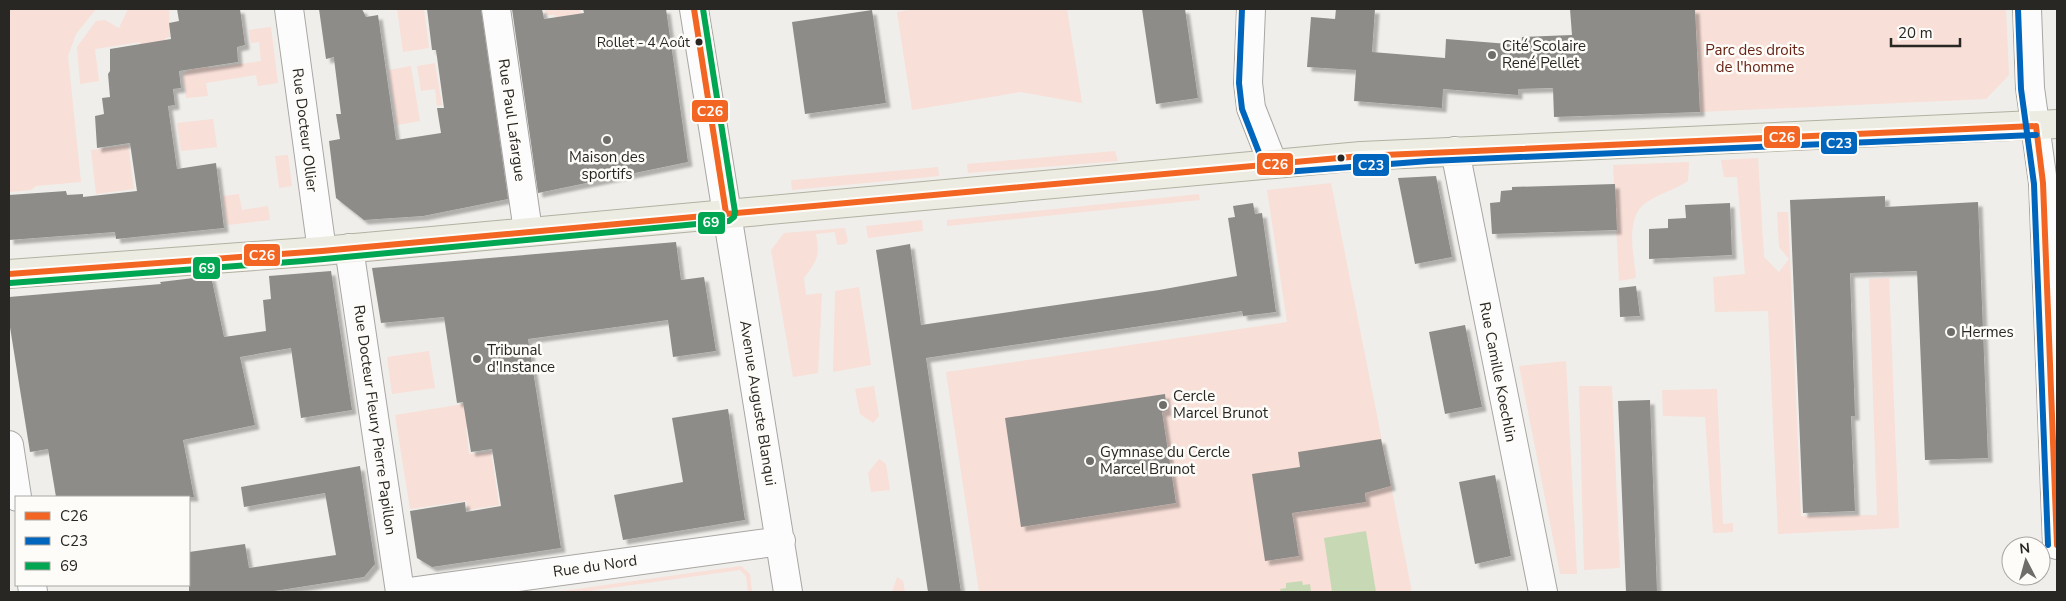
<svg xmlns="http://www.w3.org/2000/svg" width="2066" height="601" viewBox="0 0 2066 601" font-family="'Nunito Sans',sans-serif">
	<style>
		.green { fill: #f8dfd7 }
		.water { fill: #c7d8b5 }
		.building { fill: #8e8c89; filter: url(#shadow) }
		.lines { fill: none; stroke-linecap: round; stroke-linejoin: round }
		.minor-casing { stroke: #a8a6a3; stroke-width: 30 }
		.major-casing { stroke: #b2b1a1; stroke-width: 30 }
		.minor { stroke: #fdfcfc; stroke-width: 28 }
		.major { stroke: #edece3; stroke-width: 28 }
		.bus-1-casing { stroke: #fefcf9; stroke-width: 10 }
		.bus-2-casing { stroke: #fefcf9; stroke-width: 10 }
		.bus-3-casing { stroke: #fefcf9; stroke-width: 10 }
		.bus-1 { stroke: #f26522; stroke-width: 6 }
		.bus-2 { stroke: #0065bd; stroke-width: 6 }
		.bus-3 { stroke: #00a651; stroke-width: 6 }
		.bus-dot { fill: #282723; stroke: #fefcf9; stroke-width: 2 }
		.poi-dot { fill: #6e6d69; stroke: #fefcf9; stroke-width: 2 }
		.labels { text-anchor: middle; stroke-width: 5; stroke-linejoin: round; paint-order: stroke }
		.bus-label { font-size: 14px; fill: #282723; stroke: #fefcf9; text-anchor: end }
		.poi-label { font-size: 15px; fill: #282723; stroke: #fefcf9; text-anchor: start }
		.park-label { font-size: 15px; fill: #672313; stroke: #fefcf9 }
		.street-label { font-size: 15px; fill: #282723; stroke: #fefcf9 }
		.line-badge { stroke: #fefcf9; stroke-width: 2 }
		.badge-label { font-size: 14px; text-anchor: middle; font-weight: bold; fill: #fff }
	</style>
	<defs>
		<filter id="shadow"><feDropShadow dx="4.5" dy="4.5" stdDeviation="1" flood-color="#0004"/></filter>
	</defs>
	<rect width="100%" height="100%" fill="#f0eeea"/>
	<path class="green" d="M9,9H96L76,34L68,56L81,182L36,186L31,190L9,192Z
		M128,9H169L170,37L165,38L167,54L142,52L140,42L95,49L99,81L80,84L77,47L96,21L105,20L119,28Z
		M397,9H424L429,48L403,52Z
		M545,9H580L585,31L558,28L555,15H546Z
		M916,9H1067L1082,103L1021,92L912,110L897,12Z
		M1695,9H2006L2009,75L1986,99L1700,112Z
		M271,27L278,83L258,86L256,75L206,83L208,96L186,98L183,74L207,59L209,68L261,61L259,42L251,43L249,30Z
		M435,63L442,105L437,106L435,89L421,91L417,66Z
		M411,66L420,121L397,125L389,70Z
		M213,119L217,147L181,151L177,123Z
		M128,145L134,189L96,194L91,150Z
		M1115,151L1118,161L968,173L967,164Z
		M288,155L292,186L279,188L275,156Z
		M1758,158L1764,257L1779,272L1789,259L1779,247L1777,212H1788L1801,516L1877,515L1869,279L1889,278L1899,528L1778,534L1768,311L1715,312L1713,277L1745,274L1737,177H1724L1721,160Z
		M1689,162L1688,181C1675,190 1660,193 1647,202C1624,216 1634,255 1636,278L1619,281L1613,165Z
		M938,167L939,176L792,190L791,181L793,180Z
		M1331,183L1412,592H979L946,372L1287,322L1267,190Z
		M239,194L242,210L268,206L270,220L227,225L223,196Z
		M1199,194L1200,200L947,226V220Z
		M922,220L923,231L868,238L866,226Z
		M845,228L848,241L846,244L837,245L835,232L816,234C820,258 817,260 804,278L806,295L822,293L818,373L793,377L771,250L784,233Z
		M859,287L871,365L833,372L835,291Z
		M429,351L435,388L392,394L387,357Z
		M1566,361L1577,574H1560L1519,366Z
		M874,386L879,416L873,423L860,414L855,389Z
		M1579,386H1612L1620,568L1584,570Z
		M1717,389L1723,524L1733,523V532L1713,533L1705,417L1663,416L1662,390Z
		M482,401L486,425L466,428L469,454L491,452L499,505L468,510L466,501L410,509L395,415Z
		M879,459L886,464L890,490L871,492L868,473Z
		M741,566L750,574L752,592H748L746,576L740,570L582,592H555Z
		M897,577L903,581L905,592H892Z"/>
	<path class="water" d="M1366,531L1376,592H1332L1324,538Z
		M1302,581L1303,585L1310,584L1311,592H1281L1280,589L1286,588V583Z"/>
	<path class="building" d="M177,9H240L245,45L237,47L238,62L179,71L181,88L173,89L175,105L168,106L177,169L216,163L224,228L116,239L115,232L9,240V195L66,191L67,195L83,194V197L137,191L130,143L97,148L95,116L104,114L102,98L110,97L108,74L110,71V49L171,39L169,23L179,21Z
		M319,9H362L366,17L378,15L396,140L441,133L437,108H444L436,50H432L427,9H481L508,199L423,216L364,220L336,198L329,141L340,139L336,114H341L334,59V57L326,59Z
		M512,9H542L544,19L584,13L583,9H666L688,162L538,193Z
		M1142,9H1185L1198,98L1156,104Z
		M1336,9H1375L1372,52L1445,58L1446,39L1521,45L1522,37L1572,35L1570,9H1695L1700,112L1554,117L1553,88L1518,89V95L1443,89L1442,108L1354,101L1356,70L1307,67L1311,17L1335,19Z
		M872,10L886,103L805,114L792,22Z
		M1436,176L1452,257L1415,264L1398,178Z
		M1615,184L1617,230L1492,234L1490,203L1500,202L1501,191L1512,190V187Z
		M1885,196V207L1978,202L1988,458L1925,460L1917,271L1850,273L1855,416H1851L1855,511L1803,513L1790,200Z
		M1253,203L1255,214L1262,213L1276,312L1243,316L1242,311L926,358L961,592H928L876,250L910,244L921,325L1159,290L1237,276L1228,218L1235,217L1233,206Z
		M1730,203L1732,255L1649,259V229L1668,228V219L1686,218L1685,205Z
		M676,242L681,280L704,277L716,351L673,357L668,320L528,339L561,548L432,567L417,558L410,511L465,502L466,512L501,506L492,449L471,452L463,402L457,403L444,317L381,323L372,268Z
		M331,271L352,410L301,418L291,348L240,357L255,425L183,440L194,497H56L48,449L30,452L9,321V297L161,284L160,282L211,276L224,337L266,331L263,300L271,299L269,276Z
		M1636,286L1640,316L1620,317L1619,288Z
		M1465,325L1482,407L1445,414L1429,332Z
		M1165,394L1167,411L1162,412L1176,503L1021,527L1005,418Z
		M1650,400L1657,592H1626L1618,401Z
		M728,409L745,520L623,540L614,495L683,482L672,418Z
		M1381,439L1391,486L1365,493L1366,502L1292,513L1299,556L1265,561L1252,474L1300,467L1298,452Z
		M360,466L375,564L364,577L268,592H189V552L245,544L249,568L336,555L325,493L244,507L241,487Z
		M1495,475L1511,556L1475,564L1459,482Z"/>
	<g class="lines">
		<defs>
			<path id="minor" d="M289,9L322,251
				M496,9L528,231
				M694,9L788,592
				M1251,9L1248,83L1251,108L1273,164
				M2027,9L2030,88L2043,183L2057,545
				M1455,151L1543,592
				M349,248L400,592
				M9,445L17,497
				M32,585L33,592
				M409,592L781,541"/>
			<path id="major" d="M9,274L322,251L1361,156L2057,124"/>
		</defs>
		<use href="#minor" class="minor-casing"/>
		<use href="#major" class="major-casing"/>
		<use href="#minor" class="minor"/>
		<use href="#major" class="major"/>
		<defs>
			<path id="bus-1" d="M694,9L726,213
				M2036,126L2043,183L2057,545
				M9,274L322,251L1361,156L2036,126"/>
			<path id="bus-2" d="M1242,9L1239,83L1242,109L1265,168L1272,173L1429,161L2036,135
				M2018,9L2021,89L2034,184L2048,545"/>
			<path id="bus-3" d="M10,283L303,261L729,221L734,217L735,212L703,9"/>
		</defs>
		<use href="#bus-1" class="bus-1-casing"/>
		<use href="#bus-2" class="bus-2-casing"/>
		<use href="#bus-3" class="bus-3-casing"/>
		<use href="#bus-1" class="bus-1"/>
		<use href="#bus-2" class="bus-2"/>
		<use href="#bus-3" class="bus-3"/>
	</g>
	<g class="bus-dot">
		<circle cx="699" cy="42" r="4.5"/>
		<circle cx="1341" cy="158" r="4.5"/>
	</g>
	<g class="poi-dot">
		<circle cx="1492" cy="55" r="5"/>
		<circle cx="607" cy="140" r="5"/>
		<circle cx="1951" cy="332" r="5"/>
		<circle cx="477" cy="359" r="5"/>
		<circle cx="1163" cy="405" r="5"/>
		<circle cx="1090" cy="461" r="5"/>
	</g>
	<g class="labels">
		<g class="bus-label">
			<text x="690" y="47">Rollet - 4 Août</text>
		</g>
		<g class="poi-label">
			<text x="1502" y="51">Cité Scolaire<tspan x="1502" dy="17">René Pellet</tspan></text>
			<text x="607" y="162" text-anchor="middle">Maison des<tspan x="607" dy="17">sportifs</tspan></text>
			<text x="1961" y="337">Hermes</text>
			<text x="487" y="355">Tribunal<tspan x="487" dy="17">d'Instance</tspan></text>
			<text x="1173" y="401">Cercle<tspan x="1173" dy="17">Marcel Brunot</tspan></text>
			<text x="1100" y="457">Gymnase du Cercle<tspan x="1100" dy="17">Marcel Brunot</tspan></text>
		</g>
		<g class="park-label">
			<text x="1755" y="55">Parc des droits<tspan x="1755" dy="17">de l'homme</tspan></text>
		</g>
		<g class="street-label">
			<text transform="translate(512 120) rotate(82)" y="5">Rue Paul Lafargue</text>
			<text transform="translate(305 130) rotate(83)" y="5">Rue Docteur Ollier</text>
			<text transform="translate(1498 372) rotate(79)" y="5">Rue Camille Koechlin</text>
			<text transform="translate(758 403) rotate(81)" y="5">Avenue Auguste Blanqui</text>
			<text transform="translate(375 420) rotate(82)" y="5">Rue Docteur Fleury Pierre Papillon</text>
			<text transform="translate(595 566) rotate(-8)" y="5">Rue du Nord</text>
		</g>
	</g>
	<g class="line-badge">
		<rect x="691" y="99" width="38" height="24" rx="5" fill="#f26522"/>
		<rect x="1763" y="125" width="38" height="24" rx="5" fill="#f26522"/>
		<rect x="1820" y="131" width="38" height="24" rx="5" fill="#0065bd"/>
		<rect x="1256" y="152" width="38" height="24" rx="5" fill="#f26522"/>
		<rect x="1352" y="153" width="38" height="24" rx="5" fill="#0065bd"/>
		<rect x="697" y="211" width="29" height="24" rx="5" fill="#00a651"/>
		<rect x="243" y="243" width="38" height="24" rx="5" fill="#f26522"/>
		<rect x="192" y="256" width="29" height="24" rx="5" fill="#00a651"/>
	</g>
	<g class="badge-label">
		<text x="710" y="116">C26</text>
		<text x="1782" y="142">C26</text>
		<text x="1839" y="148">C23</text>
		<text x="1275" y="169">C26</text>
		<text x="1371" y="170">C23</text>
		<text x="711" y="227">69</text>
		<text x="262" y="260">C26</text>
		<text x="207" y="273">69</text>
	</g>
	<rect width="2066" height="601" fill="none" stroke="#282723" stroke-width="20"/>
	<rect x="15" y="496" width="175" height="90" fill="#fefcf9" stroke="#a8a7a3"/>
	<rect x="25" y="512" width="25" height="8" fill="#f26522" stroke="#a8a7a3"/>
	<text x="60" y="521" font-size="15" fill="#282723">C26</text>
	<rect x="25" y="537" width="25" height="8" fill="#0065bd" stroke="#a8a7a3"/>
	<text x="60" y="546" font-size="15" fill="#282723">C23</text>
	<rect x="25" y="562" width="25" height="8" fill="#00a651" stroke="#a8a7a3"/>
	<text x="60" y="571" font-size="15" fill="#282723">69</text>
	<g transform="translate(2026 561) rotate(354)"><circle r="24" fill="#fefcf9" stroke="#a8a7a3"/>
	<path d="M0-4L9 19L0 12L-9 19Z" fill="#6e6d69"/>
	<text y="-8" font-size="14" font-weight="bold" text-anchor="middle" fill="#282723">N</text>
	</g>
	<path d="M1891 38v8h69v-8" fill="none" stroke="#282723" stroke-width="2.5"/>
	<text x="1898" y="38" font-size="15" fill="#282723" stroke="#fefcf9" stroke-width="4" paint-order="stroke">20 m</text>
</svg>
